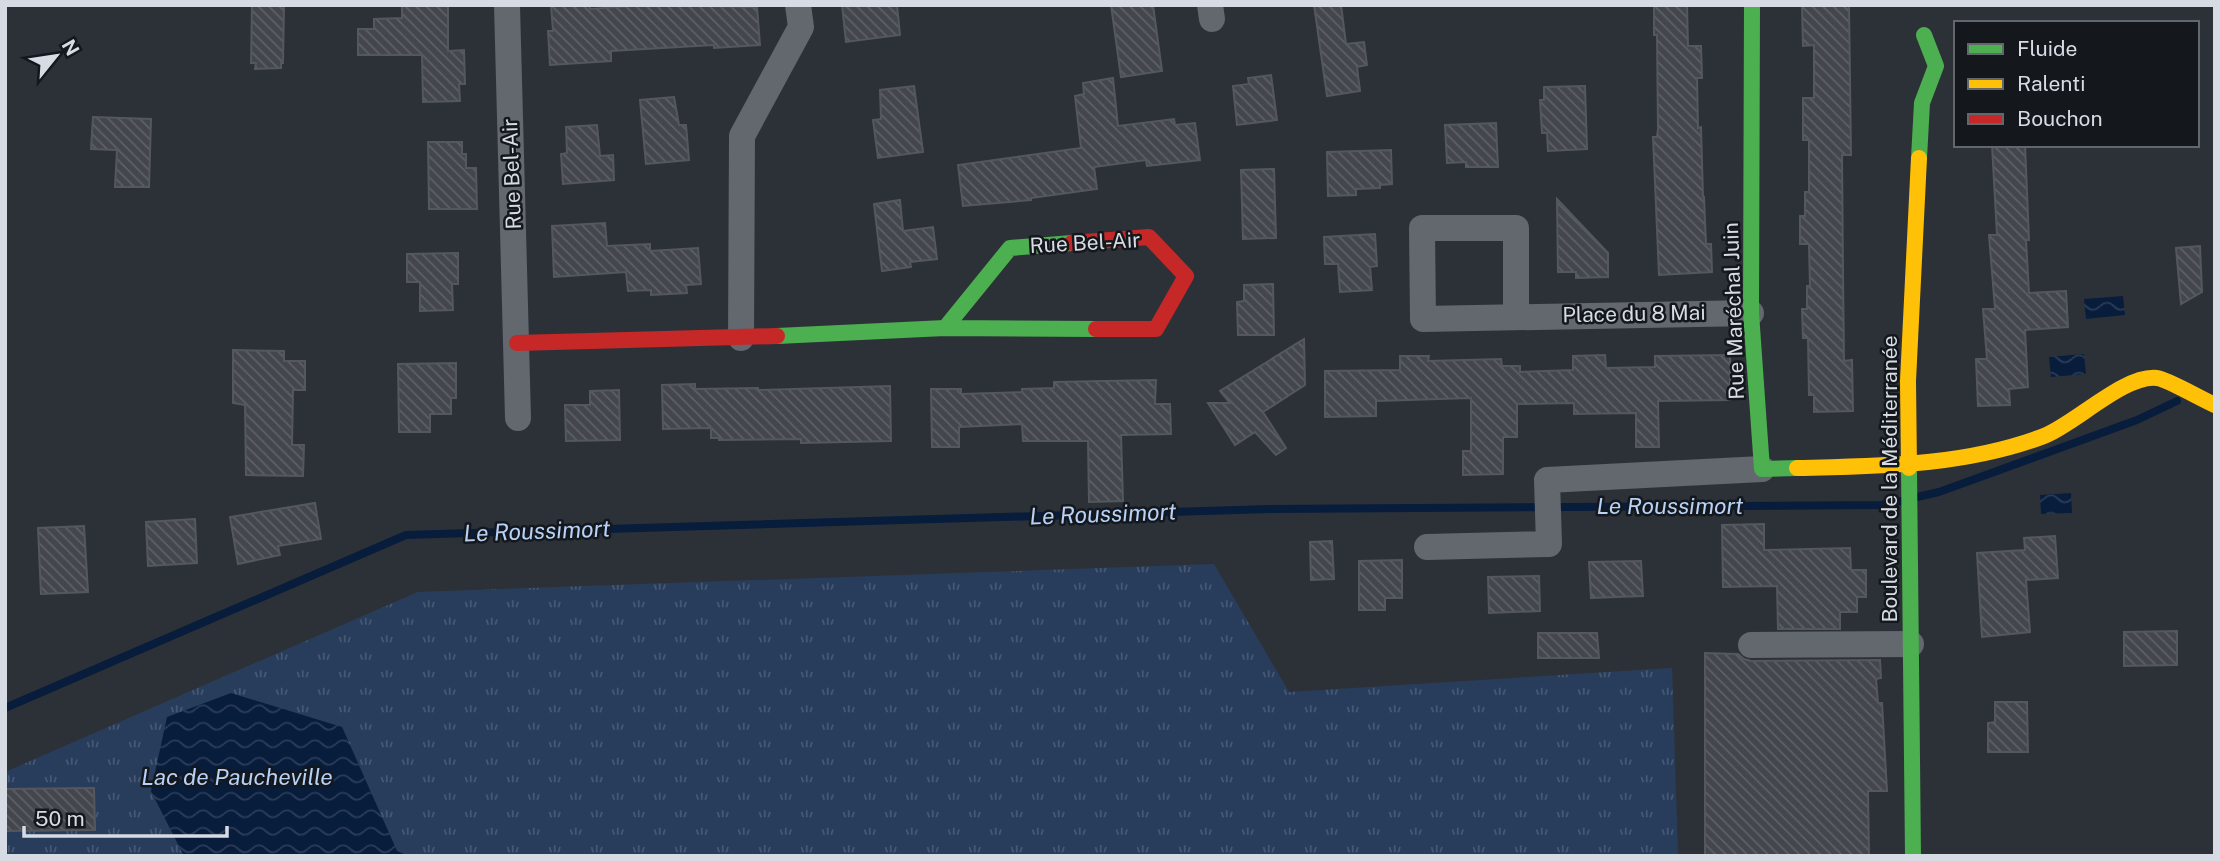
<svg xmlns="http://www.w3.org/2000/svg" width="2220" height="861" viewBox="0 0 2220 861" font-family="'Public Sans',sans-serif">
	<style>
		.park { fill: url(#park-tufts) }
		.water { fill: url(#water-waves) }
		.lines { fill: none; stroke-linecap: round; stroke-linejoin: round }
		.stream { stroke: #081c3c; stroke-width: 8 }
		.building { fill: url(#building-back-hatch); stroke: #54585e; stroke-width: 2 }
		.street { stroke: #63676e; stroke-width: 26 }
		.fast { stroke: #4caf50; stroke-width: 16 }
		.slow { stroke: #ffc107; stroke-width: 16 }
		.jam { stroke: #c62828; stroke-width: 16 }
		.labels { text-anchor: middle; stroke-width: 5; stroke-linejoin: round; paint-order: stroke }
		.street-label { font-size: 21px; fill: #d7dce4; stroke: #14181d }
		.water-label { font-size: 23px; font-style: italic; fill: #b7d1f7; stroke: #14181d }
	</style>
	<defs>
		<pattern id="park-tufts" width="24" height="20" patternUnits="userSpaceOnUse" patternTransform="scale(1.75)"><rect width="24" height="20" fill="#283d5c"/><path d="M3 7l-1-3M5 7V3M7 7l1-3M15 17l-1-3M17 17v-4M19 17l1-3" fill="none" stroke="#465873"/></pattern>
		<pattern id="water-waves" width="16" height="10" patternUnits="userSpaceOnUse" patternTransform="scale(1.75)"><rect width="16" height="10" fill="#081c3c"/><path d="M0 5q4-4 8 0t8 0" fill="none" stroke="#2b3c58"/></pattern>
		<pattern id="building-back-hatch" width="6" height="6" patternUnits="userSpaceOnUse" patternTransform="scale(1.75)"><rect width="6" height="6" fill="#43474d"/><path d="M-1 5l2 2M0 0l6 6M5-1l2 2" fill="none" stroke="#5d6166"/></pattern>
	</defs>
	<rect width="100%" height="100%" fill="#2c3138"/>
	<path class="park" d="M1214,564L1289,692L1672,668L1678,856H408L397,851L342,727L151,791L184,856H5V772L418,592Z"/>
	<path class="water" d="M2123,296L2125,315L2086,319L2084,299Z
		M2084,354L2086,374L2051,377L2049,357Z
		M2071,493L2072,513L2041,514L2040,495Z
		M231,693L342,727L397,851L408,856H184L151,791L167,717Z"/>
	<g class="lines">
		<path class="stream" d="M1917,497L1939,492L2137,420L2177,401
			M5,708L406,535L1270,509L1881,505L1901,501"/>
	</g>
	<path class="building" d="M252,5H284L283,63H281V68L255,69L256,63H251Z
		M402,5H448V51L464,50L465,84H459L460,101L423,102L422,55H358V29H374V19L402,18Z
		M551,5H590V9L646,5L757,7L760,45L714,48V45L611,51V61L550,65L548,31H553Z
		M842,5H897L900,35L846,42Z
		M1111,5H1153L1162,71L1121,77Z
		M1314,5H1341L1346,44L1364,42L1367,65L1357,67L1360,91L1327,96Z
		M1654,5H1687L1688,46H1701L1702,78H1697L1698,128L1701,127L1703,197H1704L1706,244H1711L1712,272L1659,275L1653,137H1657L1658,129L1657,35H1654Z
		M1802,5H1849L1851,155H1842L1843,274L1844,361L1852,360L1853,411L1814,412V395H1809L1808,338H1803L1802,309H1807V286H1810L1809,244H1800V216H1805V192H1809V140H1803V98H1814V45L1803,46Z
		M1271,75L1277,120L1237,125L1233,86L1249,84L1248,78Z
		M1113,78L1118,126L1174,119L1175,125L1195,123L1200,160L1147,166L1146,160L1094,167L1097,189L1031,198V200L963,206L958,165L1081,148L1075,96L1084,94L1083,83Z
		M914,86L923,152L878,158L873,120L881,119L880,90Z
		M1585,86L1587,149L1548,151L1547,133H1542L1540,100H1544V87Z
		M674,97L679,125H686L689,160L646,164L640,100Z
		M93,117L151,119L149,187H115L117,150L91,149Z
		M1496,123L1498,167H1466V162L1447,163L1445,125Z
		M597,125L600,156L613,155L614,180L563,184L561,154L567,153L566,127Z
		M428,142H462V154H466V168H476L477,209H429Z
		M1992,145H2025L2029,240H2026L2029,293L2066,291L2068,327L2025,330L2028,387L2009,389L2010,405L1978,406L1976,359H1987L1983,309H1995L1989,235H1997Z
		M1391,150L1392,184L1380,185V188L1356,189V195L1328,196L1327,152Z
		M1274,169L1276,238L1243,239L1241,170Z
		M1557,199L1608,253V277L1576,278V272H1558Z
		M900,200L903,231L933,227L937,259L910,262L911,267L882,271L874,204Z
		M605,223L607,246L650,244V251L698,248L701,284L686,285L687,293L651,295V290L628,291L626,272L554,277L552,226Z
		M1375,234L1377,266L1370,267L1372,290L1340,292L1338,264H1325L1324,237Z
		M2200,246L2202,292L2181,304L2176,248Z
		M458,253V284H452L453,310L420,311V282H407V254Z
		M1273,284L1274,335H1238L1237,302L1244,301V285Z
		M1304,339L1305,385L1263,412L1286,448L1276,455L1255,432L1235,445L1208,403H1230L1220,391Z
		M233,350L284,351V361H305V390H293L292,445H304L303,476L246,475L245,405L233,403Z
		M1605,355L1606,368L1655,367V356L1730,355V400L1658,401L1659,447H1636V413L1574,414V403L1517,404V437H1503V474L1463,475V451H1471V398L1376,401V416L1325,417V371L1400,370V356H1429L1428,361L1501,359L1502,366H1520V372L1573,370V356Z
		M456,363V398H451V414H430V432H399L398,364Z
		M1156,380L1155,404H1170L1171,434L1121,435L1123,501L1089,502L1088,441H1023L1022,424L959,427V447H932L931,389H961V394L1022,392V389L1054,388V382Z
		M695,384V389L758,388V390L890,386L891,441L801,443V439L719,440V438H711V428L663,429L662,385Z
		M619,390L620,440L566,441L565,405H590V391Z
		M315,503L321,539L278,546L280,555L238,564L230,517Z
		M195,519L197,563L148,566L146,522Z
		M1764,524V550L1850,548L1851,570H1866V597H1857V612H1840V629H1778L1777,586L1723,587L1722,525Z
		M84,526L88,592L41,594L38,528Z
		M2055,536L2058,578L2026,580L2030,632L1982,637L1977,553L2025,550L2024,538Z
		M1332,541L1334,579L1311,580L1310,542Z
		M1402,560V598H1385V610H1359V561Z
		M1641,561L1643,596L1591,598L1589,562Z
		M1539,576L1540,611L1489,613L1488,577Z
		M2177,631V665L2124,666V632Z
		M1538,633H1597L1599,658H1538Z
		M1705,653L1738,654L1744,659L1751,661L1880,660L1881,678L1876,679L1878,703H1882L1887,791H1868L1869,856H1705Z
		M1995,702H2027L2028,752H1988V723L1995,722Z
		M94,788L95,830L5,831V789Z"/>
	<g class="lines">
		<path class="street" d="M507,5L518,418
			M1210,5L1212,19
			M1516,316V228H1422L1423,319L1751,313
			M741,338L742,136L801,27L798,5
			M1427,547L1549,544L1547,480L1762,469
			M1751,645L1911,644"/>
		<path class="fast" d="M1752,5L1751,313L1762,469L1797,468
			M1919,158L1922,103L1936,66L1924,35
			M945,328L1010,248L1072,243
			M777,336L945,328L1096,329
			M1909,468L1913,856"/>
		<path class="slow" d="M1797,468C1881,466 1965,466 2044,436C2075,424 2125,374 2157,378C2167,379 2203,400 2215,405
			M1909,468L1908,381L1919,158"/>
		<path class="jam" d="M1072,243L1149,237L1186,276L1156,329H1096
			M517,343L777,336"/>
	</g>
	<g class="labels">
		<g class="street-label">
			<text transform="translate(512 174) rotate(-92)" y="7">Rue Bel-Air</text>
			<text transform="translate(1085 243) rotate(-3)" y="7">Rue Bel-Air</text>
			<text transform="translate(1734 311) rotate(-92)" y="7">Rue Maréchal Juin</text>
			<text transform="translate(1634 314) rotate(-1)" y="7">Place du 8 Mai</text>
			<text transform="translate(1890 479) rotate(-90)" y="7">Boulevard de la Méditerranée</text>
		</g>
		<g class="water-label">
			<text x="1670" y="514">Le Roussimort</text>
			<text transform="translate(1103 514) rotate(-2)" y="8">Le Roussimort</text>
			<text transform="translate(537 531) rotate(-2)" y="8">Le Roussimort</text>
			<text x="237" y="785">Lac de Paucheville</text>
		</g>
	</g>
	<rect width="2220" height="861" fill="none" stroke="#d7dce4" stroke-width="14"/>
	<rect x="1954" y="21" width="245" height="126" fill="#14181d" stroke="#62666d" stroke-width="2"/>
	<rect x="1968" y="44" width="35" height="10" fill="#4caf50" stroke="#62666d" stroke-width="2"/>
	<text x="2017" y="56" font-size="21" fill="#d7dce4">Fluide</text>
	<rect x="1968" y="79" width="35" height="10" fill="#ffc107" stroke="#62666d" stroke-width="2"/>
	<text x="2017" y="91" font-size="21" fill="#d7dce4">Ralenti</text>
	<rect x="1968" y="114" width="35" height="10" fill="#c62828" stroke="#62666d" stroke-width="2"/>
	<text x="2017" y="126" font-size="21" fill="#d7dce4">Bouchon</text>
	<g transform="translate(56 56) rotate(60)" stroke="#14181d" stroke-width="5" paint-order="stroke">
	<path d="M0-5L12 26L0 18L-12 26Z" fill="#d7dce4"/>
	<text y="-10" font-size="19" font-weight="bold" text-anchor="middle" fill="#d7dce4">N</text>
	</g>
	<path d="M24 826v10h203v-10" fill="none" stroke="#d7dce4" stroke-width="3.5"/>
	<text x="35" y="826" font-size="21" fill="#d7dce4" stroke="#14181d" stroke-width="5" paint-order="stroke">50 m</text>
</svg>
